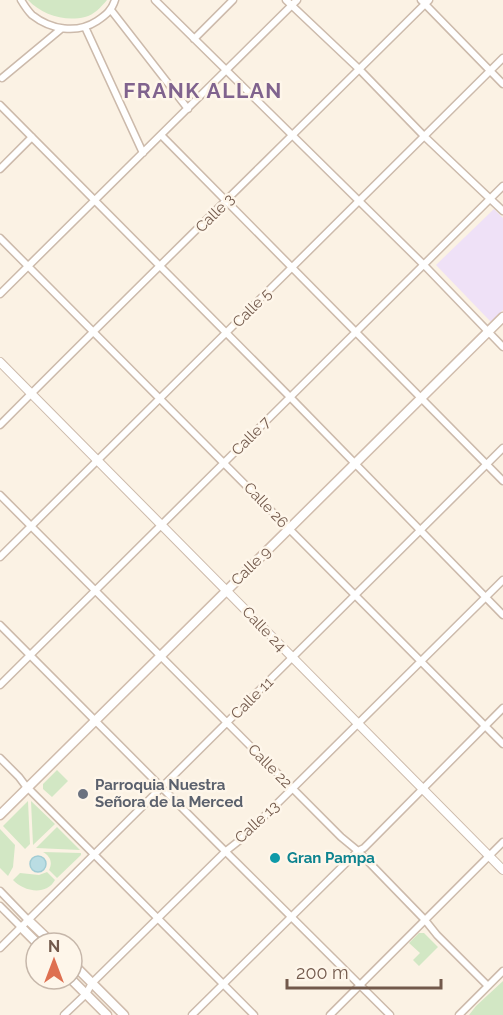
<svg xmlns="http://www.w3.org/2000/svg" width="503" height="1015" viewBox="0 0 503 1015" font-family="Raleway,sans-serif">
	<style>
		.education { fill: #efe1f7 }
		.green { fill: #d2e7c4 }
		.water { fill: #badde3; stroke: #a1ccd4; stroke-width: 1.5 }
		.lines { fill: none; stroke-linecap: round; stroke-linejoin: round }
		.minor-casing { stroke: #ccbaab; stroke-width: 9 }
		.tertiary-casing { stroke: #ccbaab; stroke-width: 10 }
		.secondary-casing { stroke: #d0bcac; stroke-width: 11 }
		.minor { stroke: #fff; stroke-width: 6 }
		.tertiary { stroke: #fff; stroke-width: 8 }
		.secondary { stroke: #fff; stroke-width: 8 }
		.worship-dot { fill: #6b7280; stroke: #fef6ea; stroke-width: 2 }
		.culture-dot { fill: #0f9aa8; stroke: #fef6ea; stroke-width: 2 }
		.labels { text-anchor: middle; stroke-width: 5; stroke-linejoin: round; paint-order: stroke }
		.street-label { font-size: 15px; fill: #72594b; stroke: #fef6ea }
		.worship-label { font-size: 15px; font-weight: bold; fill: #5b616d; stroke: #fef6ea; text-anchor: start }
		.culture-label { font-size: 15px; font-weight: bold; fill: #0d838f; stroke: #fef6ea; text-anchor: start }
		.district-label { font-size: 21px; font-weight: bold; letter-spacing: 1.5px; fill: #80638e; stroke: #fef6ea }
	</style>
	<rect width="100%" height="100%" fill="#fbf2e4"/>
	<path class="education" d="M494,209L503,218V310L491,322L436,265Z"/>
	<path class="green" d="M28,0H107C101,7 94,15 85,17C65,22 42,15 28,0Z
		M57,770L68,781L52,797L43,789V784Z
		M28,801L30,844L25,849L3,826Z
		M31,801L55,824L33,845Z
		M57,827L80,850L36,848Z
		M0,829L15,845L13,867L8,876L0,868Z
		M43,852L81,853V855L57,878L49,870C53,862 50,856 43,852Z
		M47,872L55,880C53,883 51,886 47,888C36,894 20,888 13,880L20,873L39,875Z
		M419,933H424L438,947L419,966L413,960L420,953L409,943Z
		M503,981V1015H469L476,1006Z"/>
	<path class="water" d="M30 864a8 8 0 1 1 16 0a8 8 0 1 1-16 0Z"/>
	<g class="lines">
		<defs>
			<path id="minor" d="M21,0C24,5 28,11 32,15C51,30 77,34 97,21C106,15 112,10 115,0
				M155,0L424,265L503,347
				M286,0L359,69L425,137L503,211
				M421,0L503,84
				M111,10L188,109
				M85,27L143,153
				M194,39L233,0
				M2,78L61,29
				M0,105L290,397L503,615
				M161,135L503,481
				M0,169L32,137
				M0,238L503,744
				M0,294L297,0
				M0,425C142,282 286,142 429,0
				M0,495L341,837L358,851L425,920L437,935L488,986
				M0,557L503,58
				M0,625L219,845L390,1015
				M0,685L503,186
				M0,758L19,777L25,785L254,1015
				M0,891L28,920
				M0,906L21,927
				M0,948L503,448
				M64,1015L86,994L92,983L226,851L240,840L293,788L503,580
				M192,1015L358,851L364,848L503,708
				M330,1015L503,842
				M459,1015L503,971"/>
			<path id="tertiary" d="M0,362L503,870"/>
			<path id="secondary" d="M0,815L503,317
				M28,920L52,943
				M21,927L37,943
				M72,963L124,1015
				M71,979L107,1015"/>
		</defs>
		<use href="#minor" class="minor-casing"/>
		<use href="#tertiary" class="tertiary-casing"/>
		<use href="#secondary" class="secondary-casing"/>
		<use href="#minor" class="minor"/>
		<use href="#tertiary" class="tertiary"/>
		<use href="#secondary" class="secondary"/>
	</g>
	<circle class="worship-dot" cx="83" cy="794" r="6"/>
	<circle class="culture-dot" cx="275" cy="858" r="6"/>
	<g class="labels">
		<g class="street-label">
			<text transform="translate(215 213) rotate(-45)" y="5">Calle 3</text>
			<text transform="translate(252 308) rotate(-45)" y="5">Calle 5</text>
			<text transform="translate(251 436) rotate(-45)" y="5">Calle 7</text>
			<text transform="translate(266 505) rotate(46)" y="5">Calle 26</text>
			<text transform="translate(251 566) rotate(-44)" y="5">Calle 9</text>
			<text transform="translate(264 629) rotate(46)" y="5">Calle 24</text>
			<text transform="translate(252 698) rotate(-45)" y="5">Calle 11</text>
			<text transform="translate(270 766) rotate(45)" y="5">Calle 22</text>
			<text transform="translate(257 822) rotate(-43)" y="5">Calle 13</text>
		</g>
		<g class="worship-label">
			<text x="95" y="790">Parroquia Nuestra<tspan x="95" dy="17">Señora de la Merced</tspan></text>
		</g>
		<g class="culture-label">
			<text x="287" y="863">Gran Pampa</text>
		</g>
		<g class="district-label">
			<text x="203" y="98">FRANK ALLAN</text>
		</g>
	</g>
	<g transform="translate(54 961)"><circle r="28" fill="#fef6ea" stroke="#c6b7aa" stroke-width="1.5"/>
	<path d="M0-4.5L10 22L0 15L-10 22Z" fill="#de7051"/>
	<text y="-9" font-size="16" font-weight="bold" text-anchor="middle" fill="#72594b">N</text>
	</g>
	<path d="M287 979v9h154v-9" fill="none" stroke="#72594b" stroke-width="3"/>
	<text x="296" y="979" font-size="18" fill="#72594b" stroke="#fef6ea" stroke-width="4.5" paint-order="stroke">200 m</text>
</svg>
